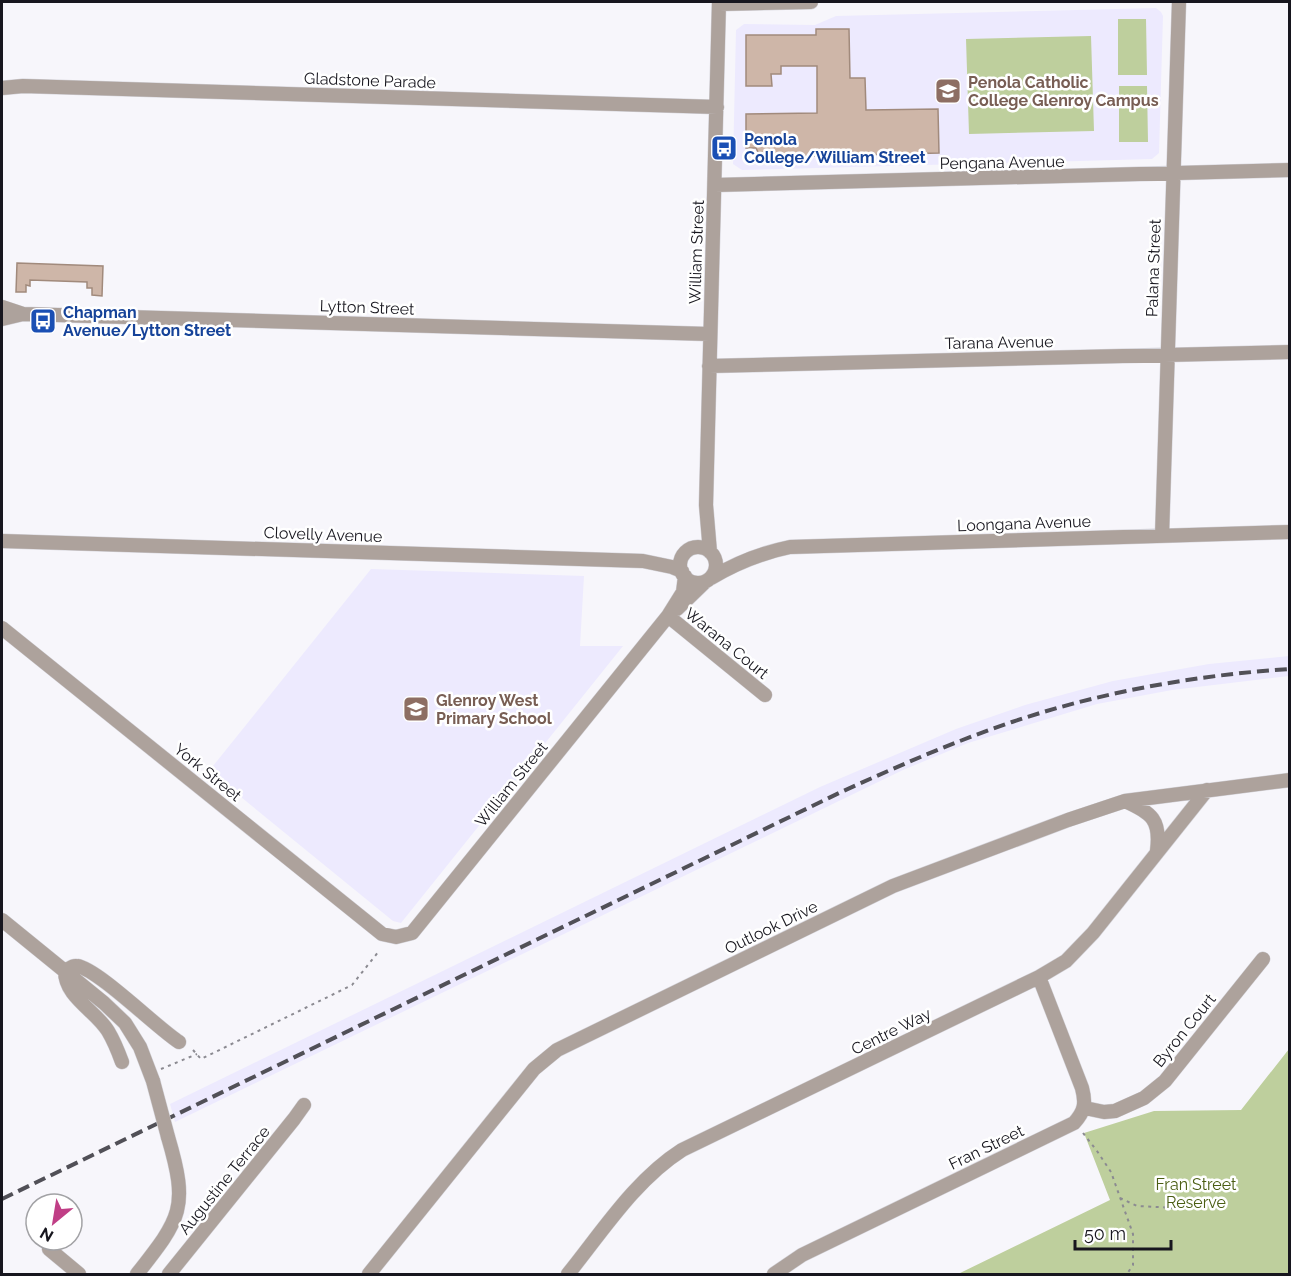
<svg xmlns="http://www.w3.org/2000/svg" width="1291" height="1276" viewBox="0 0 1291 1276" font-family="Raleway,sans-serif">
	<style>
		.built { fill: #edeafe }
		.green { fill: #becf9d }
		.building { fill: #ceb6a8; stroke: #a18a7c; stroke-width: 1.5 }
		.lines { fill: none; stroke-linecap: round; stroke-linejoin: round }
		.minor-casing { stroke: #d3d2d8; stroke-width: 15 }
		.path { stroke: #8b8a91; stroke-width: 2; stroke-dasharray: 3 4.5; stroke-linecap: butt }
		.minor { stroke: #ada29c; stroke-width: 14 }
		.rail { stroke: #515057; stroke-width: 4; stroke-dasharray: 12 6; stroke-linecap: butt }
		.minor-bridge-casing { stroke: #d3d2d8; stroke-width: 15; stroke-linecap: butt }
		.minor-bridge { stroke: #ada29c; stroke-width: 14 }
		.labels { text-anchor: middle; stroke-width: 5; stroke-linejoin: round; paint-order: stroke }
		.street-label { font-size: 16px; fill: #17161e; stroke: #fff }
		.education-label { font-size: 16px; font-weight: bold; fill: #785e54; stroke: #fff; text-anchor: start }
		.transit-label { font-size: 16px; font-weight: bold; fill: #164399; stroke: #fff; text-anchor: start }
		.park-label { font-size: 16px; fill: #4a5d12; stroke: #fff }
	</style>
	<rect width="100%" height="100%" fill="#f7f6fb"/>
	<path class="built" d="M1156,8L1161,12L1163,16L1159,153L1152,159L742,170L733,164L736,30L744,24L815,25L836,16Z
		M371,569L584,576L580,646H623L401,923L393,921L209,771Z
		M1289,656V676L1172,690L1097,704L968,743L903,770L175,1122L170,1104L820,787L956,729L1025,705L1113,681L1209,664Z"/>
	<path class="green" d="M1118,19H1146L1147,75H1118Z
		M1091,36L1094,131L969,134L966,39Z
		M1119,86H1147L1148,142H1119Z
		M1289,1049V1274H958L1110,1200L1084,1133L1154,1111L1241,1110Z"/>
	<path class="building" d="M816,29H849L850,78H865L866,110L938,109L939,153L774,157L766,153L758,152L756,148H746V114L817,113V66H781V74H771L772,86H746V35H816Z
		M17,263L103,266L102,296L92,295V288H87V282L30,280V286L26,285V292H16Z"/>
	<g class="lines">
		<defs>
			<path id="minor" d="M719,4L811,2
				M2,88L23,86L717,107
				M715,185L1290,170
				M2,307L23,314
				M2,319L23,314L709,334
				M709,366L1290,352
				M1162,536L1179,2
				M2,541L643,561L672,567L682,571
				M680 565a18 18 0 1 1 36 0a18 18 0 1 1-36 0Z
				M710,552L706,505L719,2
				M711,578C736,563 761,553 790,547L1290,532
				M677,609L706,581
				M668,616L765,695
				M2,628L382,934L396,937L412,933L668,616L683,592L685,576
				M1125,801C1152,813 1161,820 1157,851
				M2,920L104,1003L125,1023L140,1047L153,1081
				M122,1062C118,1051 114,1041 108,1031C95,1010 65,997 65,971C69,969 72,965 77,966C98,969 157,1028 179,1042
				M1085,1108L1104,1112L1115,1111L1144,1098L1165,1081L1263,959
				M49,1249L79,1274
				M137,1274C181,1218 189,1208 168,1137
				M169,1274L294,1119L304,1105
				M369,1274L534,1069L557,1050L893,886L1068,820L1125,801L1290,780
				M568,1274C602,1232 635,1180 682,1150L1039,977L1066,961L1093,933L1207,790
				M774,1274L802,1255L1074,1123C1085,1111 1086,1103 1082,1088L1039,977"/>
		</defs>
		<use href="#minor" class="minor-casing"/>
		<path class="path" d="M193,1050L201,1059L342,990L352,985L379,951
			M161,1069L197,1054
			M1083,1133L1097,1151L1111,1172L1133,1234V1265L1127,1274
			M1120,1198L1137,1206L1176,1208"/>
		<use href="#minor" class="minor"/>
		<path class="rail" d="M2,1199L839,793C896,767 953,742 1012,722C1101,692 1196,675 1290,669"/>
		<defs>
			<path id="minor-bridge" d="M153,1081L168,1137"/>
		</defs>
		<use href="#minor-bridge" class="minor-bridge-casing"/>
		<use href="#minor-bridge" class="minor-bridge"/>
	</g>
	<defs>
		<symbol id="school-square" viewBox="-11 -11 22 22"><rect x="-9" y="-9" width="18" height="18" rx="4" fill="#8d6e63" stroke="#fff"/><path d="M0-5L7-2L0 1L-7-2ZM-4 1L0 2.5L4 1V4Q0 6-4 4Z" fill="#fff"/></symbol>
		<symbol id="bus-square" viewBox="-11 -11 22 22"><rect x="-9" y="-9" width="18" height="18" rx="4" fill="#1a4fb4" stroke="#fff"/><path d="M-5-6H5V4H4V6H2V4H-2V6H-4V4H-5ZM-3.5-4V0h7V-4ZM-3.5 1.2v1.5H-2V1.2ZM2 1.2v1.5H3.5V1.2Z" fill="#fff"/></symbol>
	</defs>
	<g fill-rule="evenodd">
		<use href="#school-square" x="933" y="76" width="30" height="30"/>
		<use href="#bus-square" x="709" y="133" width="30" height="30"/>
		<use href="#bus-square" x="28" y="306" width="30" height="30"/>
		<use href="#school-square" x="401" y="694" width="30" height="30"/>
	</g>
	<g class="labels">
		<g class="street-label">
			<text transform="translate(370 80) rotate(2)" y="6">Gladstone Parade</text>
			<text transform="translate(1002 162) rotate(-1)" y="6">Pengana Avenue</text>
			<text transform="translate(696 252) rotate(-88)" y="6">William Street</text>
			<text transform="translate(1153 268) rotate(-88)" y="6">Palana Street</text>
			<text transform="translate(367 307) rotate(2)" y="6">Lytton Street</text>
			<text transform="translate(999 342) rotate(-1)" y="6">Tarana Avenue</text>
			<text transform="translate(1024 523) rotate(-2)" y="6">Loongana Avenue</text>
			<text transform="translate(323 534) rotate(2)" y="6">Clovelly Avenue</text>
			<text transform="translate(727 643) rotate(39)" y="6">Warana Court</text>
			<text transform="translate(208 772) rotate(39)" y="6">York Street</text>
			<text transform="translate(511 784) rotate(-51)" y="6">William Street</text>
			<text transform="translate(771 927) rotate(-26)" y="6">Outlook Drive</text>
			<text transform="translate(1184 1030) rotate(-51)" y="6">Byron Court</text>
			<text transform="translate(891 1031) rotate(-26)" y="6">Centre Way</text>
			<text transform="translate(986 1147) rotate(-26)" y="6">Fran Street</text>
			<text transform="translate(224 1180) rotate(-51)" y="6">Augustine Terrace</text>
		</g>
		<g class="education-label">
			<text x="968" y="88">Penola Catholic<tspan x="968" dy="18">College Glenroy Campus</tspan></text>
			<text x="436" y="706">Glenroy West<tspan x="436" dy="18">Primary School</tspan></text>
		</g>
		<g class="transit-label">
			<text x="744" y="145">Penola<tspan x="744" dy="18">College/William Street</tspan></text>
			<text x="63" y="318">Chapman<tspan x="63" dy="18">Avenue/Lytton Street</tspan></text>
		</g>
		<g class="park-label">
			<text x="1196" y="1190">Fran Street<tspan x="1196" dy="18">Reserve</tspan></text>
		</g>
	</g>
	<rect width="1291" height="1276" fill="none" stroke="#17161e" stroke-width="6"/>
	<g transform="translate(54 1222) rotate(210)"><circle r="28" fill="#ffffff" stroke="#a2a2a5" stroke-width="1.5"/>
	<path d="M0-4.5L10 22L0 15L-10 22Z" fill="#c03e86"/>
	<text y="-9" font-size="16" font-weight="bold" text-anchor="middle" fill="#17161e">N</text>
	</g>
	<path d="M1075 1240v9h96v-9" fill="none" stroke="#17161e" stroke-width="3"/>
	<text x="1084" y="1240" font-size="18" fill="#17161e" stroke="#ffffff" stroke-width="4.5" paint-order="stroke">50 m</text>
</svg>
